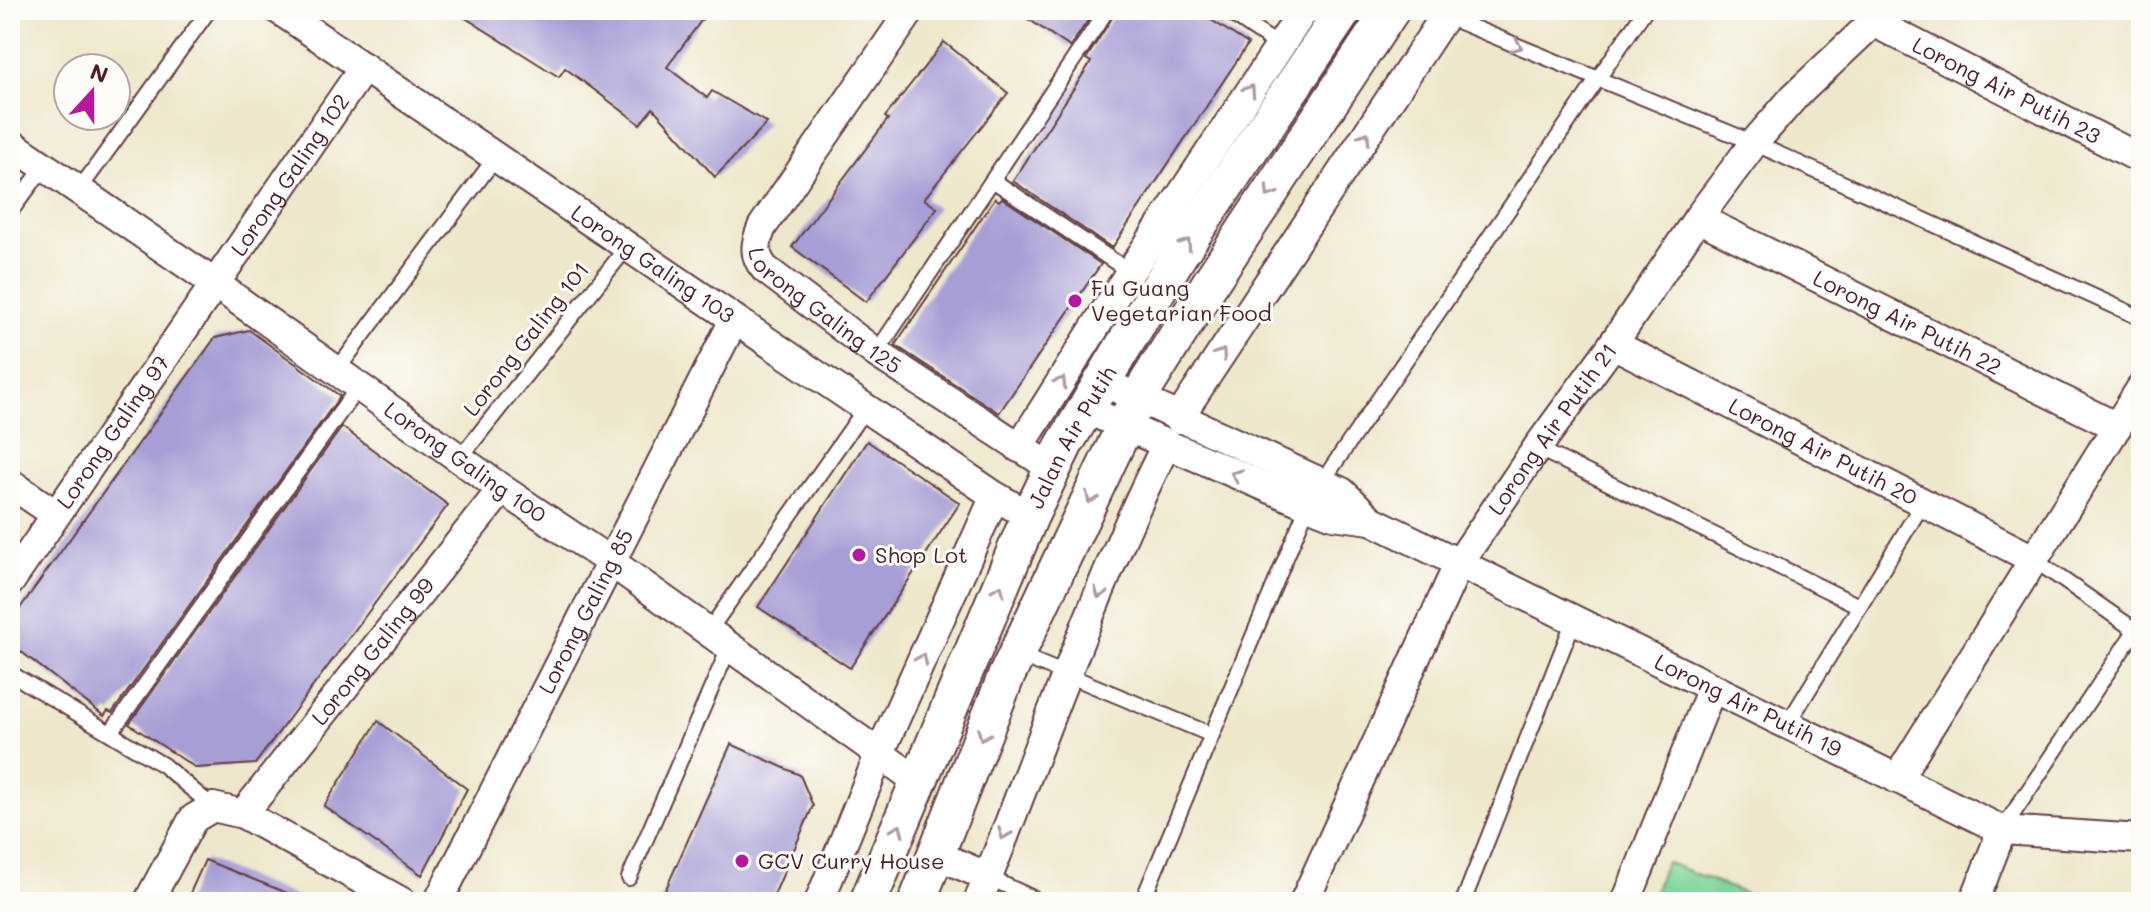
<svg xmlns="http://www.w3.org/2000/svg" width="2151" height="912" viewBox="0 0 2151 912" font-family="Mali,sans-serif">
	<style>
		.green { fill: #80d69a; stroke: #657a62; stroke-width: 2 }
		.building { fill: #a79ed5 }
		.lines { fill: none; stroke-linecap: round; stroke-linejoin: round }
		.service-casing { stroke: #633d43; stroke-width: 18 }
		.minor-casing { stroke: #633d43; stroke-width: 32 }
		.tertiary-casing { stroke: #633d43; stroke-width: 40 }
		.service { stroke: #fff; stroke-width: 14 }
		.minor { stroke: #fff; stroke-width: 28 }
		.tertiary { stroke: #fff; stroke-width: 36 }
		.oneway { stroke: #ae9aa0 }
		.poi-dot { fill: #b5179e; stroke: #fdfcf7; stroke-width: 3 }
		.labels { text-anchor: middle; stroke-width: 6; stroke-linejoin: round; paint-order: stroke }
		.street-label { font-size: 22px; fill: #4a1f2b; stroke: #fdfcf7 }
		.poi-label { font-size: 22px; fill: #4a1f2b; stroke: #fdfcf7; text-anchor: start }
	</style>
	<rect width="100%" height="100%" fill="#fdfcf7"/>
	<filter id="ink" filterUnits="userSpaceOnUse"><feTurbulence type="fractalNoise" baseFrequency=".0125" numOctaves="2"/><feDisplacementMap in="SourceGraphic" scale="16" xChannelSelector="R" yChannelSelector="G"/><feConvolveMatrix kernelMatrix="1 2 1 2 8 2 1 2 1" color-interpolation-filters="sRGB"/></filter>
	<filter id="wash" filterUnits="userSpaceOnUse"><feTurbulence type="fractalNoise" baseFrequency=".006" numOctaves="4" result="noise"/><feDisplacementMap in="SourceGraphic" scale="32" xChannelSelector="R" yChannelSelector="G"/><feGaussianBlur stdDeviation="1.8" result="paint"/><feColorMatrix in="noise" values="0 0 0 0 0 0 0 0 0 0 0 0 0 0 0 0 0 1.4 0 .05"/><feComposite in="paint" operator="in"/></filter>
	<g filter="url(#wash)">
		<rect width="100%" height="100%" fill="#eee7cb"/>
		<path class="green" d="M1666,862L1766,902H1650Z"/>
		<g id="blocks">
			<path class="building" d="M453,10H709L667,67L707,98L712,91L767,123L715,177L653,108L640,124L565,68L559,77Z
				M1015,10H1095L1070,47Z
				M1117,10H1196L1248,44L1112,248L1013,181L1091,62L1086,59Z
				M944,42L1008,93L924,199L937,208L866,302L792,247L888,119L885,117Z
				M995,198L999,201L1002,198L1101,264L999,413L895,345Z
				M249,330L340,396L112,713L108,711L104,716L10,643V622L215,338Z
				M342,427L448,505L255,764L196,768L129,724Z
				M867,441L960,503L850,668L758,607Z
				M378,721L467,789L422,875L324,806Z
				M731,744L800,775L813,806L771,902H660Z
				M205,860L307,901V902H186Z"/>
		</g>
	</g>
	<g filter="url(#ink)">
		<use href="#blocks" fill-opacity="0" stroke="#633d43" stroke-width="2"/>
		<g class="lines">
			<defs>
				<path id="service" d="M1226,10L1279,46
					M1445,16L1754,143L2141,318
					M994,181L1133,274
					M79,190L209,10
					M10,212L45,166
					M876,353L1107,10
					M337,370L496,157
					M1537,448L1859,606
					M460,458L627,247
					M1322,482L1645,10
					M2033,559L2135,630
					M708,632L865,409
					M1017,654L1212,735
					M10,673L163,765L213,807
					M1787,725L1923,503
					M111,732L359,386
					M2002,830L2141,622
					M988,877L1041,902
					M629,878L729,648
					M1142,902L1308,505
					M1463,902L1574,620"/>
				<g id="minor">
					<path id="s1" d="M279,10L995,496L1030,516"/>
					<path id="s2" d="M911,10L762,227C755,244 753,255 765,269L876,353L1052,468"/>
					<path id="s3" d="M1873,22L2141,159"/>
					<path id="s4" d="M10,143L214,283L502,489L611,562L919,782"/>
					<path id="s5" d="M1698,218L2117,427"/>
					<path id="s6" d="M1613,344L2033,559"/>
					<path id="s7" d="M1101,381L1342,492L1371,520L2002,830L2141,839"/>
					<path d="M1085,409L1308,505L1333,515L1371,520"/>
					<path d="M1178,419L1449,10"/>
					<path d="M1019,448L1130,272L1304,10"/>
					<path d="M10,483L55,514"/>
					<path id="s8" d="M10,582L364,67"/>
					<path d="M1897,779L2141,388"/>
					<path id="s9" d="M243,814L502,489"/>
					<path d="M935,854L988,877"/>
					<path d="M148,902L193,819L213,807L243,814L402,902"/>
					<path id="s10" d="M438,902L734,320"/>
					<path d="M819,902L879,755L995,496"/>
					<path d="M978,902C1040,750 1092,592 1166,445"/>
					<path id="s11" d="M1304,902L1459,563L1537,448L1613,344L1698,218L1754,143L1794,97L1886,10"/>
					<path d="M1626,902L1712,688"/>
					<path d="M1974,902L2002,830"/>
				</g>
				<g id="tertiary">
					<path id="s12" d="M868,902L1030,516L1064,445L1178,256L1344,10"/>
					<path d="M917,902L1005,679L1137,400L1212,280L1391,10"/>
				</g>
			</defs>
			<use href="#service" class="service-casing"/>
			<use href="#minor" class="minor-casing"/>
			<use href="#tertiary" class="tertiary-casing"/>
			<use href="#service" class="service"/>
			<use href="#minor" class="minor"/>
			<use href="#tertiary" class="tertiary"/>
		</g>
		<defs><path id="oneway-chevron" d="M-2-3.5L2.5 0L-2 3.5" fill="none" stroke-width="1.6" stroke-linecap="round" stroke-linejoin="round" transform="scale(2)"/></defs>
		<g class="oneway">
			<use href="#oneway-chevron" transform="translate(1517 46) rotate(22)"/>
			<use href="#oneway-chevron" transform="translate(1250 90) rotate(-57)"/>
			<use href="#oneway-chevron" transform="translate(1365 137) rotate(-56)"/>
			<use href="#oneway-chevron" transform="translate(1270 192) rotate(123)"/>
			<use href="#oneway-chevron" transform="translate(1186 244) rotate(-57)"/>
			<use href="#oneway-chevron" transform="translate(1221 354) rotate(-56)"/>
			<use href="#oneway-chevron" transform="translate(1061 382) rotate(-58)"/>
			<use href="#oneway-chevron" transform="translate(1236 475) rotate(-157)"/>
			<use href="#oneway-chevron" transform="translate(1091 498) rotate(115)"/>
			<use href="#oneway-chevron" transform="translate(999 590) rotate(-67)"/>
			<use href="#oneway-chevron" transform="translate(1100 593) rotate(112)"/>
			<use href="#oneway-chevron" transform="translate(922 659) rotate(-66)"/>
			<use href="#oneway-chevron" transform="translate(983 735) rotate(112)"/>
			<use href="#oneway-chevron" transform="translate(898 830) rotate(-67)"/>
			<use href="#oneway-chevron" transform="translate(1004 834) rotate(111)"/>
		</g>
	</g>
	<g class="poi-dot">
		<circle cx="1075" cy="301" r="8"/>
		<circle cx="859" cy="555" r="8"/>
		<circle cx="742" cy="861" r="8"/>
	</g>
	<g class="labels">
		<g class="street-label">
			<text dy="8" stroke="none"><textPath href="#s3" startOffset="150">Lorong Air Putih 23</textPath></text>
			<text dy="8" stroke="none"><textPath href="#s8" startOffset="494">Lorong Galing 102</textPath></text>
			<text dy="8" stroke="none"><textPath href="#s1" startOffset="452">Lorong Galing 103</textPath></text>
			<text dy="8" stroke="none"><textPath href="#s2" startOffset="380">Lorong Galing 125</textPath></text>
			<text dy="8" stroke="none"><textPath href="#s5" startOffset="234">Lorong Air Putih 22</textPath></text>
			<text transform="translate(526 339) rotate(-52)" y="8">Lorong Galing 101</text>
			<text dy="8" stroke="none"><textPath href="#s11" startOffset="536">Lorong Air Putih 21</textPath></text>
			<text dy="8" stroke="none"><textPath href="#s8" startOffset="182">Lorong Galing 97</textPath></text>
			<text dy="8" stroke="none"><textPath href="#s12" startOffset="508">Jalan Air Putih</textPath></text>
			<text dy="8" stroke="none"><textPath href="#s6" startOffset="236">Lorong Air Putih 20</textPath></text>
			<text dy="8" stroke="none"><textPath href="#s4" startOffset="556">Lorong Galing 100</textPath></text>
			<text dy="8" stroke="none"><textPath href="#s10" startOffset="326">Lorong Galing 85</textPath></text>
			<text dy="8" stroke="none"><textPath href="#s9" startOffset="208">Lorong Galing 99</textPath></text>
			<text dy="8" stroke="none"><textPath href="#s7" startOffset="726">Lorong Air Putih 19</textPath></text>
		</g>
		<g class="poi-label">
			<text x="1091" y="296">Fu Guang<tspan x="1091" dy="25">Vegetarian Food</tspan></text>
			<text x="875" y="563">Shop Lot</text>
			<text x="758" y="869">GCV Curry House</text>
		</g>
	</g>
	<rect width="2151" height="912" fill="none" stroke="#fdfcf7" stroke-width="40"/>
	<g transform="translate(92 92) rotate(21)"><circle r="38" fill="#fdfcf7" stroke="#b5a4a5" stroke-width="2"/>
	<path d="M0-6L14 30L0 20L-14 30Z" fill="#b5179e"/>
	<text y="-12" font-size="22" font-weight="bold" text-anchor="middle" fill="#4a1f2b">N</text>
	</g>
</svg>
